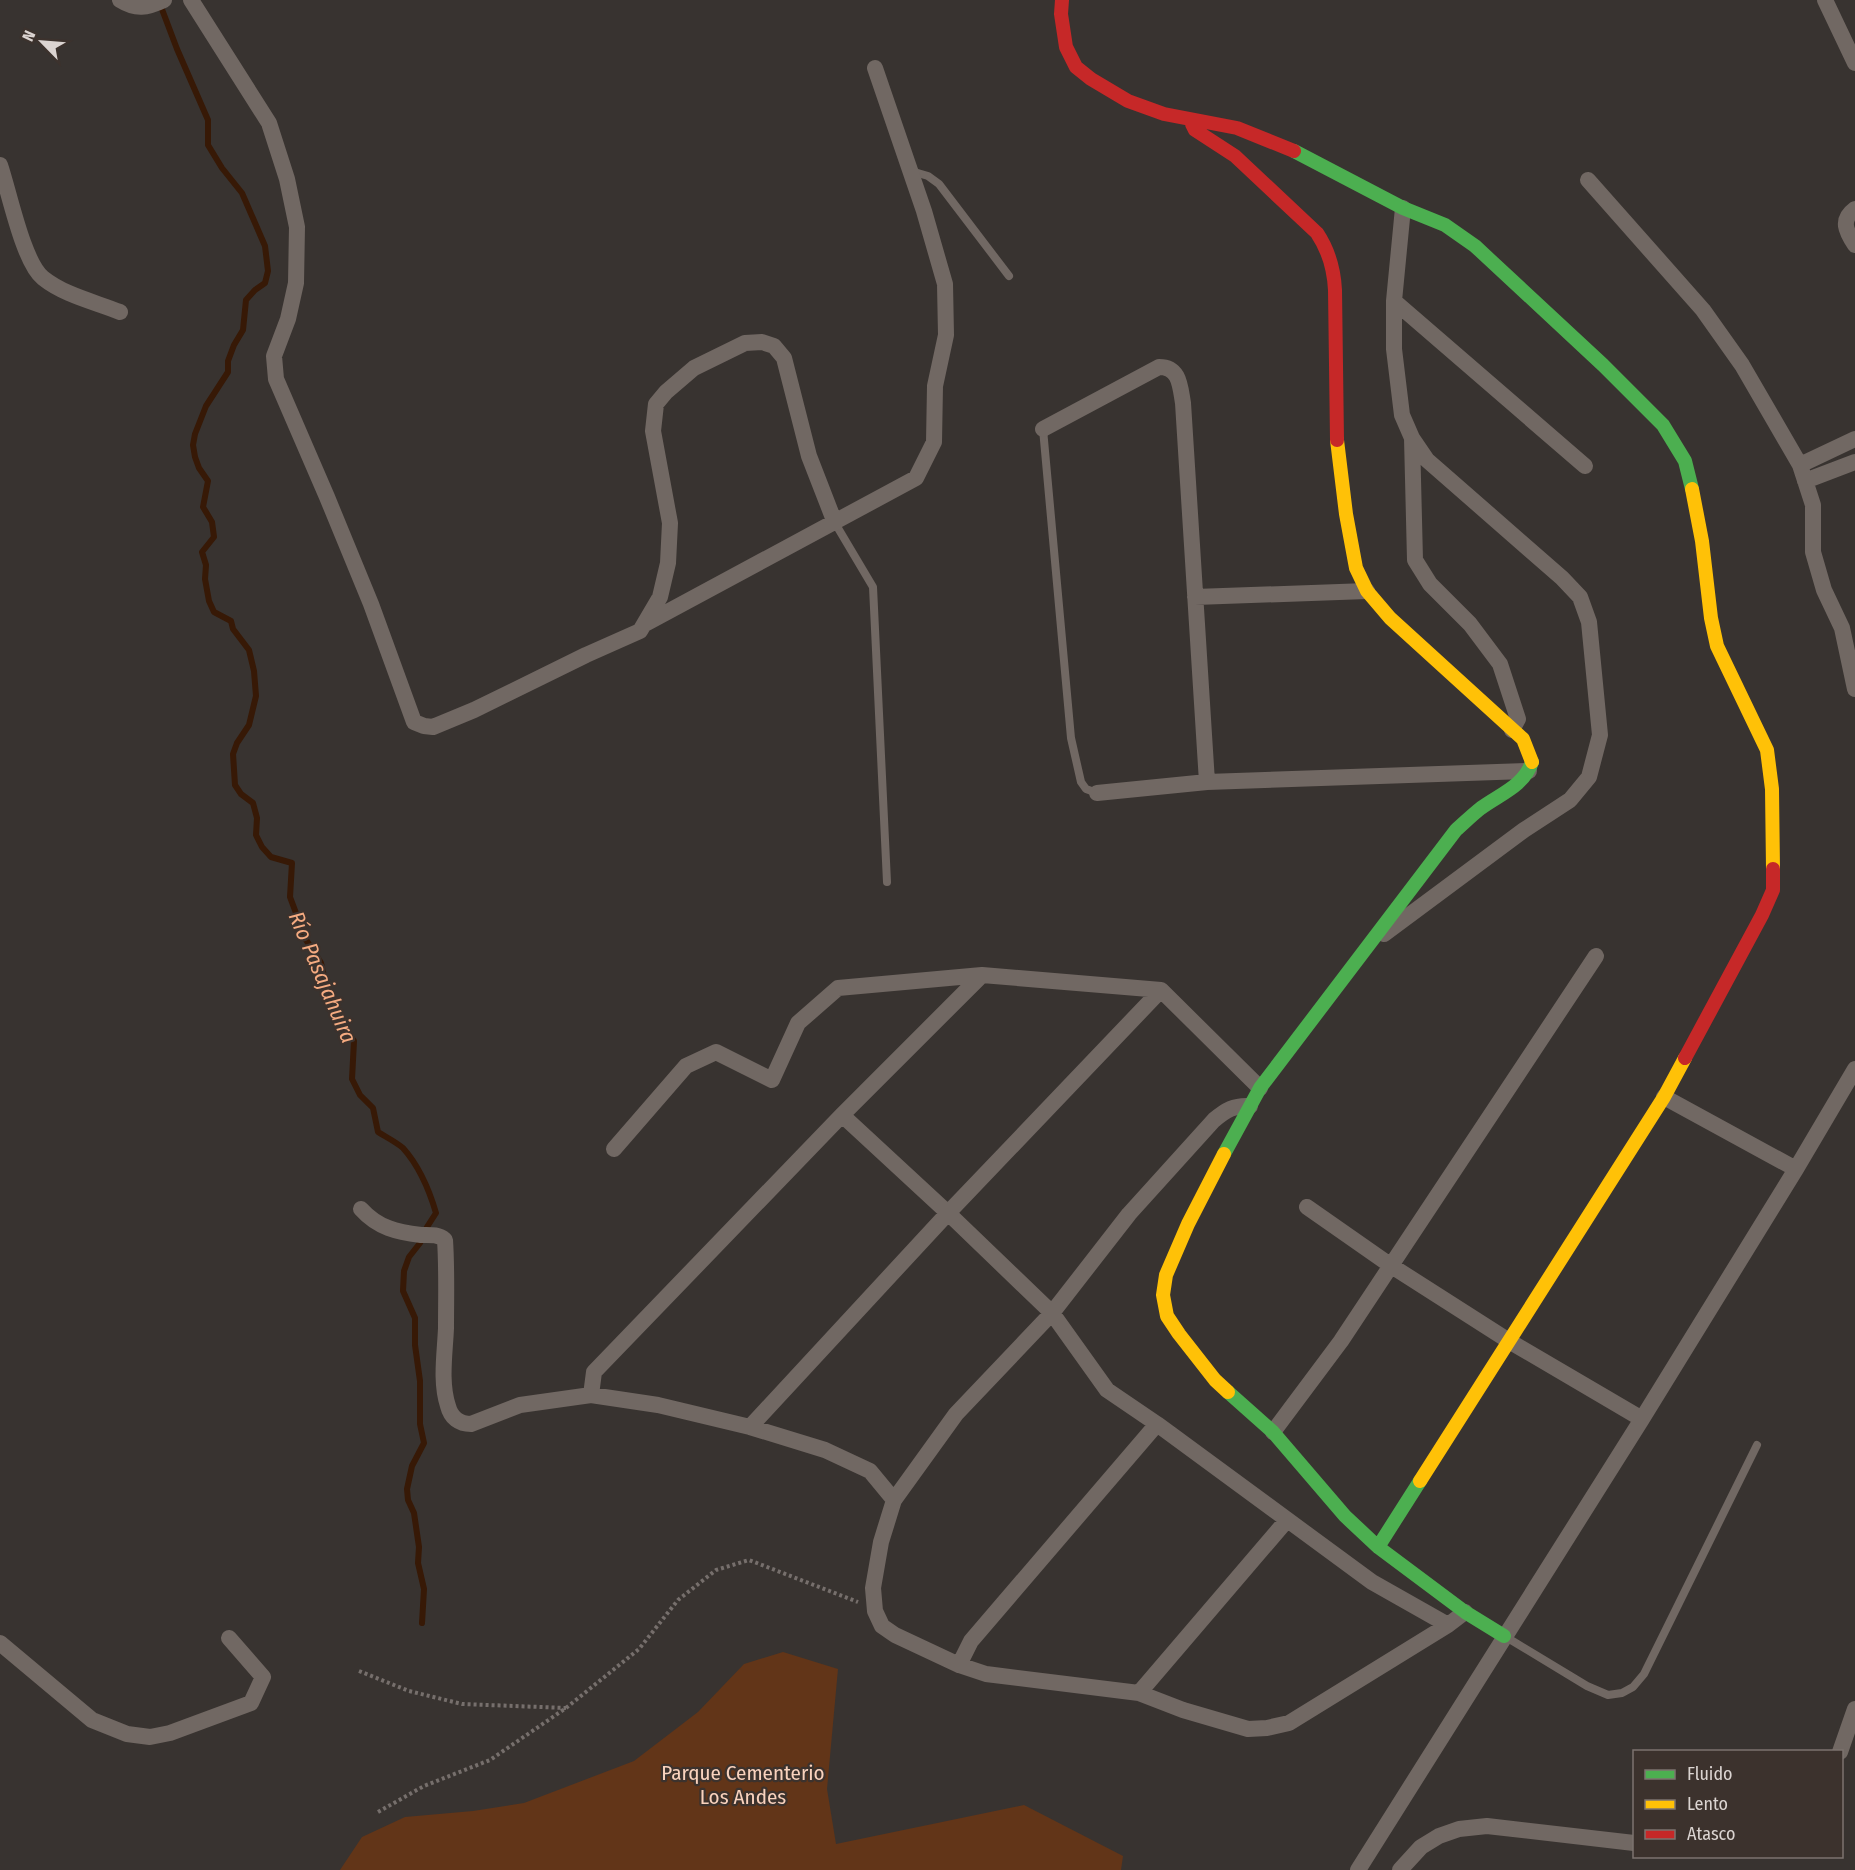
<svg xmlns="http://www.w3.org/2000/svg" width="1855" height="1870" viewBox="0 0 1855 1870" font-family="'Fira Sans Condensed',sans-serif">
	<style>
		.green { fill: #623518 }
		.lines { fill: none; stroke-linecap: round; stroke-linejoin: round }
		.stream { stroke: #371906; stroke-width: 6 }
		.path { stroke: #766f6c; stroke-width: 4; stroke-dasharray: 3 3; stroke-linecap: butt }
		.lane { stroke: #716863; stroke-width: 8 }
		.street { stroke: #716863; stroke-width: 16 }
		.fast { stroke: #4caf50; stroke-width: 14 }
		.slow { stroke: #ffc107; stroke-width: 14 }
		.jam { stroke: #c62828; stroke-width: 14 }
		.labels { text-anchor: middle; stroke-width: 4.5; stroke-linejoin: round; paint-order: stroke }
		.park-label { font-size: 21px; fill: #f9d2bd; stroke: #3c322d }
		.water-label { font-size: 22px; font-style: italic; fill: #f5ab81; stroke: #3c322d }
	</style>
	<rect width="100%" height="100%" fill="#383330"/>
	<path class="green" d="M783,1652L838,1669L827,1789L836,1844L1024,1805L1123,1856L1121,1870H340L362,1837L405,1817L473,1811L524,1803L634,1761L698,1712L744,1664Z"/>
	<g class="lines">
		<path class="stream" d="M160,4L177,49L208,120V145L222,168L242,193L265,246L268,271L265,283L255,290L246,300L243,330L234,345L228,361V372L206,406L195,434L193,445L195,457L199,468L208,481L203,507L212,522L214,537L202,552L206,565L205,579L209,601L214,612L231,621L233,629L249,650L254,671L256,696L249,725L237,743L233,754L235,785L241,794L253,803L257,818L256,835L262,847L271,857L292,863L290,897L296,913L299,929L321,963L331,1009L354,1041L352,1079L360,1095L373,1108L378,1132C386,1137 396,1142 403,1148C420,1167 429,1189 436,1213L427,1227L420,1243L409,1257L404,1271L403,1291L415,1318V1345L420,1381V1424L424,1443L412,1466L407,1489L408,1500L414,1513L419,1547L418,1563L424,1589L422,1623"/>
		<path class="path" d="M359,1671L409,1691L462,1704L566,1708
			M378,1812L424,1786L490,1760L566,1708L639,1649L678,1600L716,1570L749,1560L858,1602"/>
		<path class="lane" d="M911,171L928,176L939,184L1009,276
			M1043,429L1071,738L1081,782L1086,789L1097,793
			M835,523L873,587L887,882
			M1506,1637L1587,1686L1608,1695L1622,1693L1633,1687L1644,1674L1757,1445"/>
		<path class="street" d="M120,0C136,10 147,8 164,0
			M191,0L269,123L287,179L297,227L296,283L288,319L274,356L276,379L327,497L371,604L414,722L424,726L433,727L474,710L586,655L640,631L660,597L668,563L670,523L653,431L656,404L666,392L694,368L745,343L762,342L774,346L784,358L809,456L835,523
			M1825,0L1855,63
			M0,165C9,191 23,262 43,278C64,295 95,302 120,312
			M1588,180L1703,310L1742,365L1800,465L1813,505V552L1824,590L1842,628L1855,689
			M1855,209C1840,220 1846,231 1855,245
			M1394,301L1585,466
			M1043,429L1159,367C1180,367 1180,386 1183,403L1207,782
			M1412,438L1415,560L1430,584L1470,624L1500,664L1518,719L1512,730
			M1800,465L1855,439
			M1805,481L1855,462
			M1195,597L1367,591
			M645,624L916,478L934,442L935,386L946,335L945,284L924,211L875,68
			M1097,793L1207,782L1529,771
			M1384,934L1524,830L1570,800L1589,777L1600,735L1589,622L1580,597L1562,578L1427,460L1412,438L1402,415L1394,349V301L1403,208
			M1664,1097L1796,1169
			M1250,1106C1234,1105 1226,1110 1214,1120L1129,1214L1052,1313L956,1414L894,1500L881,1542L873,1588L875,1611L882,1626L895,1635L959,1665L986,1674L1139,1693L1183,1710L1248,1729L1267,1728L1289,1723L1448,1625L1465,1612
			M842,1115L948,1213L1052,1313L1107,1390L1157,1424L1372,1582L1448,1625
			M614,1149L686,1066L716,1052L772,1080L798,1023L838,988L982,975L1161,990L1260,1088
			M1307,1207L1390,1265L1509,1341L1642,1419
			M361,1209C378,1228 397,1232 421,1235C430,1235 438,1234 445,1240C447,1269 446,1299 446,1328C445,1353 440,1382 448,1406C451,1418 459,1424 471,1424L520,1405L591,1395L658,1405L750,1427L825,1450L870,1471L894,1500
			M591,1395L594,1372L842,1115L982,975
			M750,1427L948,1213L1161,990
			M1273,1432L1341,1341L1596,956
			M0,1643L92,1720L127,1734L150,1737L170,1733L251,1703L263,1677L229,1638
			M959,1665L971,1641L1157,1424
			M1139,1693L1287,1520
			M1840,1752L1855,1709
			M1358,1870L1642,1419L1796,1169L1855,1069
			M1400,1870L1421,1847L1439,1836L1459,1829L1487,1826L1634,1843"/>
		<path class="fast" d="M1294,151L1403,208L1445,225L1475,246L1603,365L1663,425L1685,461L1692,489
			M1224,1154L1260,1088L1456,830C1464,823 1472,815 1481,808C1500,794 1524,786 1532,762
			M1228,1392L1273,1432L1345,1516L1378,1547L1465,1612L1504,1636
			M1378,1547L1420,1481"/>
		<path class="slow" d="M1337,440L1346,514L1356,568L1367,591L1390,618L1523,739L1532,762
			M1692,489L1702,541L1711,618L1717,646L1767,750L1772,789L1773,869
			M1224,1154L1188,1224L1166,1275L1163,1295L1167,1316L1179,1334L1215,1380L1228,1392
			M1420,1481L1664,1097L1685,1058"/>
		<path class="jam" d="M1062,0L1061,14L1066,47L1076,67L1091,79L1128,101L1164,114L1237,128L1294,151
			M1193,120L1192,124L1195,130L1235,156L1317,233C1329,251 1334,269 1335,290L1337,440
			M1685,1058L1762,915L1773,890V869"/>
	</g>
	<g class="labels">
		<g class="park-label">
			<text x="743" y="1780">Parque Cementerio<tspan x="743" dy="24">Los Andes</tspan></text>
		</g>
		<g class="water-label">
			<text transform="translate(323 977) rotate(67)" y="8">Río Pasajahuira</text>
		</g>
	</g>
	<rect x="1633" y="1750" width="210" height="108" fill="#3c322d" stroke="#7c736f" stroke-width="1.5"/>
	<rect x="1645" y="1770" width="30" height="9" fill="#4caf50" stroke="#7c736f" stroke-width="1.5"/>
	<text x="1687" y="1780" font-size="18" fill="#dbd4d1">Fluido</text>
	<rect x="1645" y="1800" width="30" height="9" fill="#ffc107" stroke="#7c736f" stroke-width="1.5"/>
	<text x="1687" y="1810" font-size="18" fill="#dbd4d1">Lento</text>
	<rect x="1645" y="1830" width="30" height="9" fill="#c62828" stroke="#7c736f" stroke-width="1.5"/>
	<text x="1687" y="1840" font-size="18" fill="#dbd4d1">Atasco</text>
	<g transform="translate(42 42) rotate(295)" stroke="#3c322d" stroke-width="4.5" paint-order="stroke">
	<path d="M0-4.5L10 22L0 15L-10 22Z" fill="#dbd4d1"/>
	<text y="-9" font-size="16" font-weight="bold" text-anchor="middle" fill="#dbd4d1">N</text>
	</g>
</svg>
